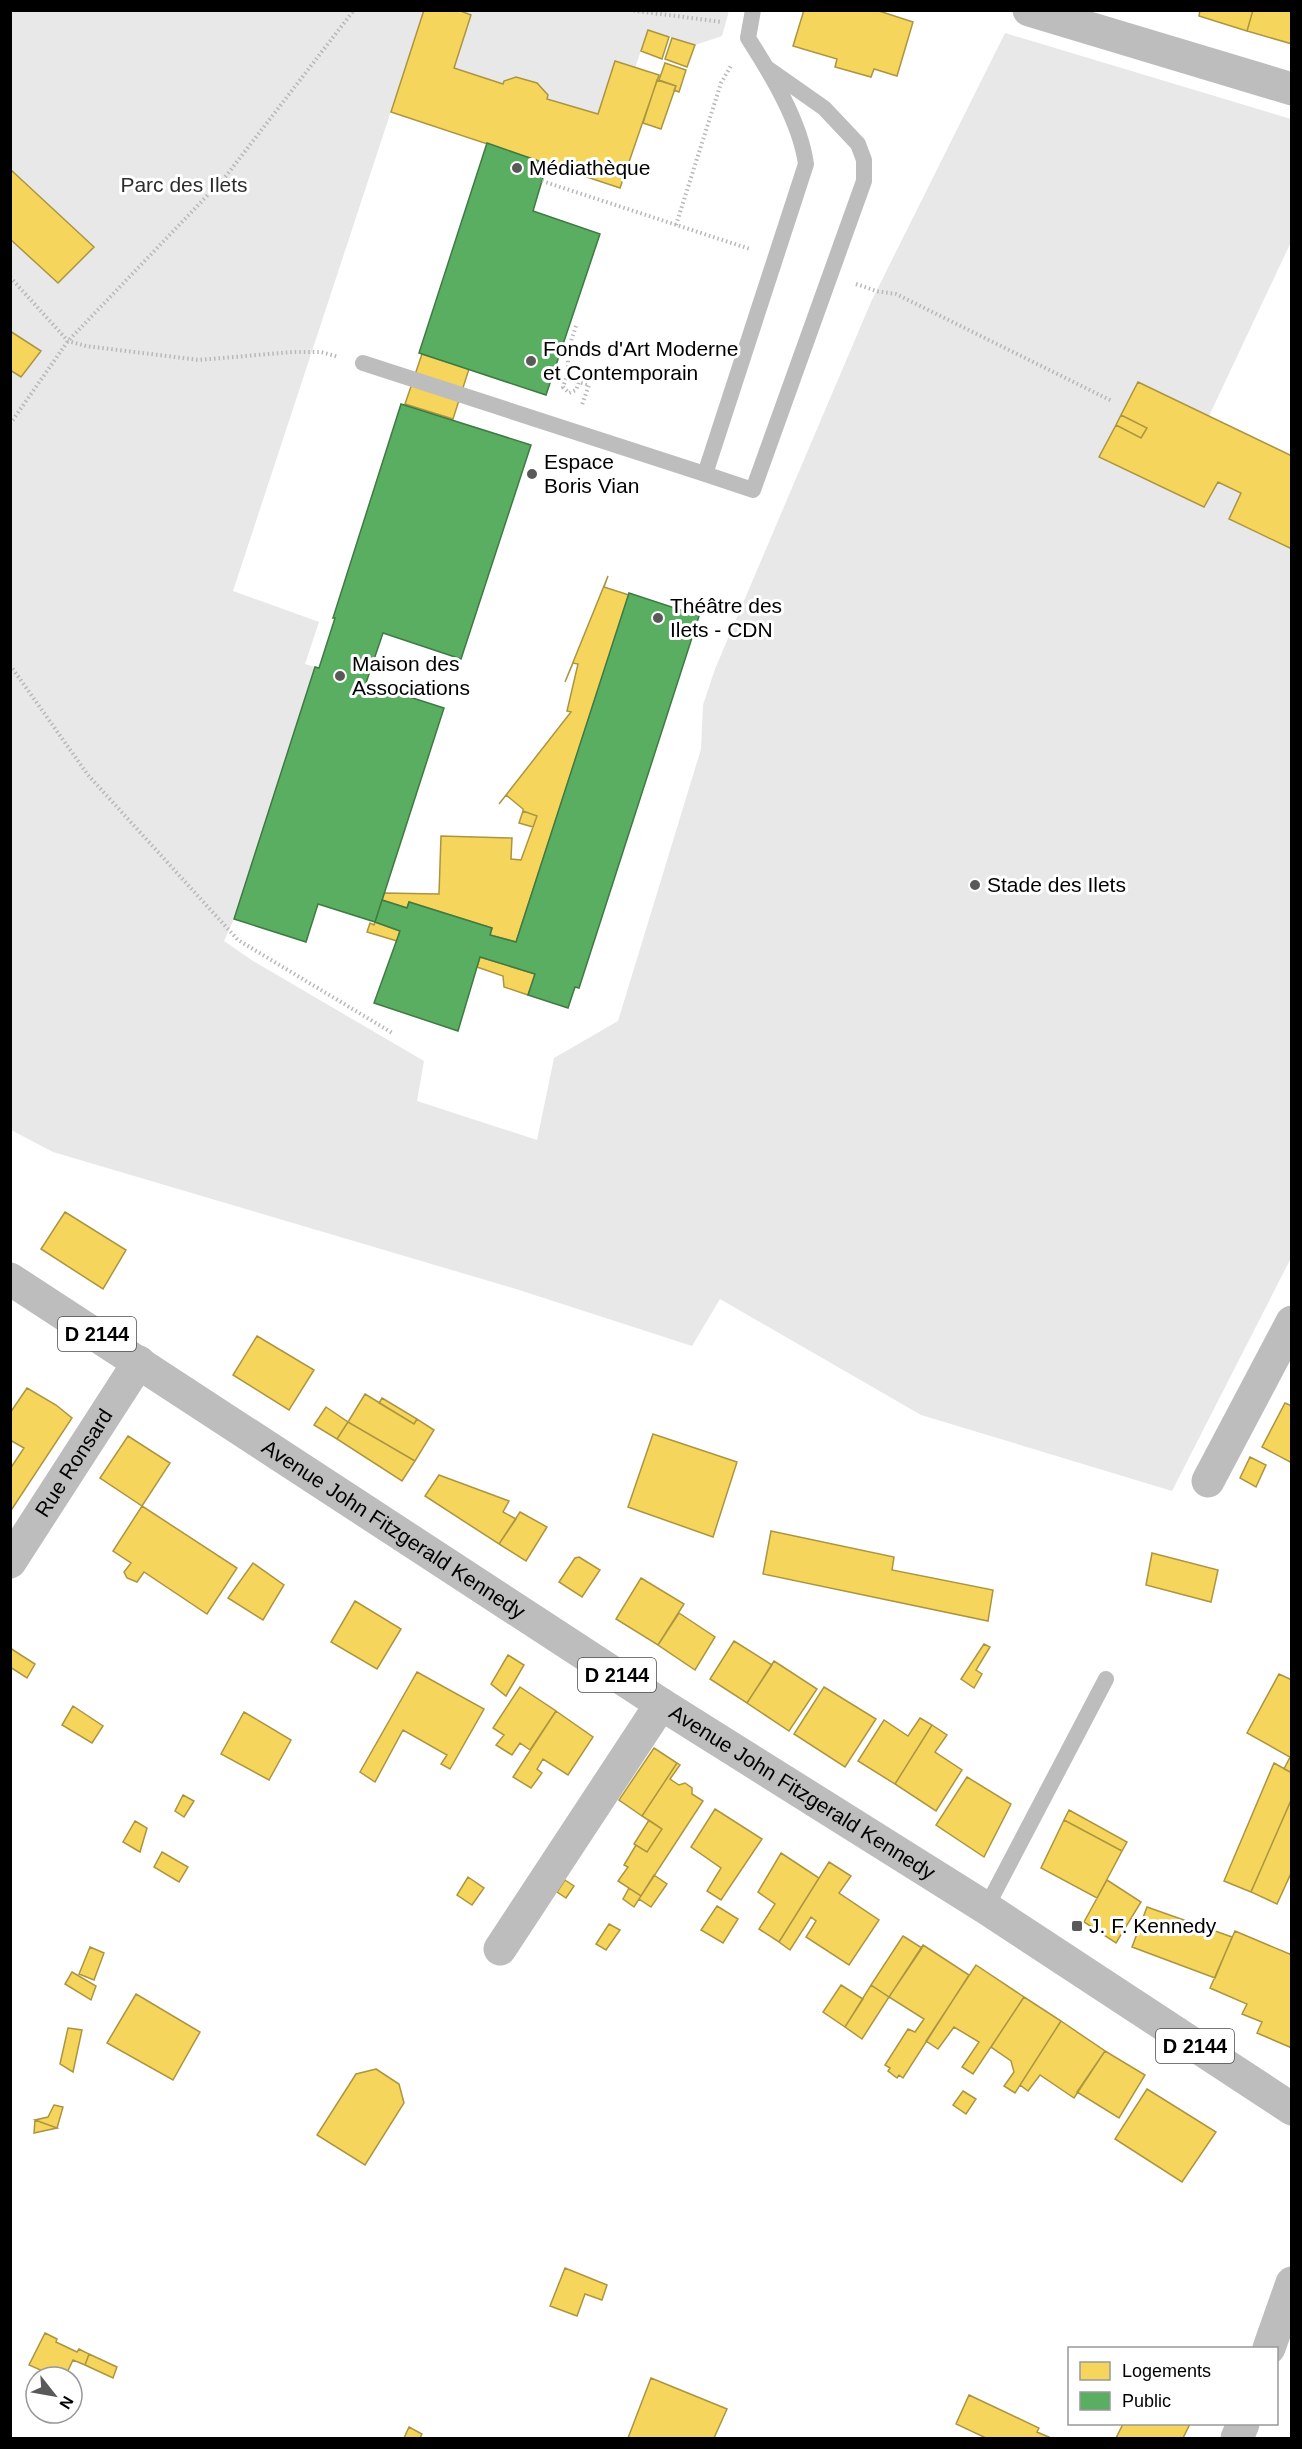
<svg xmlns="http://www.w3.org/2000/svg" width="1302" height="2449" viewBox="0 0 1302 2449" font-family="Helvetica,sans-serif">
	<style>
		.green { fill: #e8e8e8 }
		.homes { fill: #f6d55c; stroke: #ac9540; stroke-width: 1.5 }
		.public { fill: #5aae61; stroke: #3f7a44; stroke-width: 1.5 }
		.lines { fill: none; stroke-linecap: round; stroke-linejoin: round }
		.path { stroke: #b8b8b8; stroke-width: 4; stroke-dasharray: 1.5 3; stroke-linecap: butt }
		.service { stroke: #bdbdbd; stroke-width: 16 }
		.minor { stroke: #bdbdbd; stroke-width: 33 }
		.tertiary { stroke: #bdbdbd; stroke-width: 33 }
		.primary { stroke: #bdbdbd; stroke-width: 33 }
		.poi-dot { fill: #595959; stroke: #fff; stroke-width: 2 }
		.labels { text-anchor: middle; stroke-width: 6; stroke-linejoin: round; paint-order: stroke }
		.shield { fill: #fff; stroke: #4c4c4c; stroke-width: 1.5 }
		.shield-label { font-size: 20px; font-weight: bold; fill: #000 }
		.poi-label { font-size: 21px; fill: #000; stroke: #fff; text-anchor: start }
		.park-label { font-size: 21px; fill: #2d2d2d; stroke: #fff }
		.street-label { font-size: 21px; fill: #000; stroke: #fff }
	</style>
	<rect width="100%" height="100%" fill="#fff"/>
	<path class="green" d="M10,11H424L233,591L319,622L305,664L315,667L234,919L224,941L253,961L424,1061L417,1101L537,1140L554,1058L618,1021L701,749L703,705L715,669L871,302L1005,33L1291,119V242L1209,416L1291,456V1258L1172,1491L921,1415L720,1299L692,1346L516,1289L53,1152L11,1130Z
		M458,11H729L722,36L695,45L648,30L635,68L615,61L598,114L547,99L548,95C535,82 522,75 504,81L503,84L454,68L471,15Z"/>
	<path class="homes" d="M424,10H458L471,15L454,68L503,84L504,81L516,77L537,83L548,95L547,99L598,114L615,61L659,75L620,188L391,112Z
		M804,10H876L913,22L897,76L874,69L871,77L835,67L837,59L793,46Z
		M1200,10H1253L1247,31L1199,16Z
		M1253,10H1292V44L1247,31Z
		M648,30L669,37L662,59L641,51Z
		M672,38L695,45L687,67L665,59Z
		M665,63L686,70L679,92L674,90L676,86L659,80Z
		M657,80L676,86L661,129L643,123Z
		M10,169L94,247L58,283L10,239Z
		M10,331L41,351L21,377L10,370Z
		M422,354L469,369L453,419L405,404Z
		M1138,382L1292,456V549L1229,519L1241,493L1218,482L1204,507L1099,457L1116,425L1141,438L1147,428L1121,415Z
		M1121,415L1147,428L1141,438L1116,425Z
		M608,576L604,587L629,595L516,942L490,935L492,928L409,902L407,908L382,900L384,893L439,894L441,836L512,838L511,859L521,860L537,816L523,811V809L506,795L499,804L571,712L567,711L578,664L573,663L565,682Z
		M523,811L537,816L533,827L519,823Z
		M375,922L400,931L397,941L367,932L370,923L374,925Z
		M480,957L535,974L528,995L504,987L503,976L477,967Z
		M65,1212L126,1250L103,1289L41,1249Z
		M257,1336L314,1370L289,1410L233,1375Z
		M27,1388L56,1405L72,1418L10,1512V1469L24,1448L10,1440V1413Z
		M365,1394L414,1424L417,1419L434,1430L415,1461L348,1422Z
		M382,1398L417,1419L414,1424L379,1403Z
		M1285,1403L1292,1406V1463L1262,1447Z
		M326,1407L348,1422L337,1439L314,1425Z
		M348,1422L415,1461L402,1481L337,1439Z
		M653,1434L737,1462L713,1537L628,1507Z
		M128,1436L170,1463L142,1506L100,1478Z
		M1250,1457L1266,1465L1256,1487L1240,1478Z
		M439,1475L509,1501L503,1512L516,1519L499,1544L425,1496Z
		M142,1506L237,1568L207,1614L144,1572L137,1582L127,1578L124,1572L131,1563L113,1551Z
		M520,1512L547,1527L526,1561L499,1544Z
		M771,1531L894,1557L892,1570L993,1590L988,1621L763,1574Z
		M1152,1553L1218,1570L1211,1602L1146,1585Z
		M579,1557L600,1570L582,1597L559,1582L575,1558Z
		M253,1563L284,1585L263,1620L228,1598Z
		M641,1578L684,1604L658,1645L616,1619Z
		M355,1601L401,1629L377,1669L331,1642Z
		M679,1613L715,1637L695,1670L658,1645Z
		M734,1641L772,1665L747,1703L710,1679Z
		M984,1644L990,1647L976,1670L982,1674L974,1688L961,1679Z
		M10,1648L35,1664L27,1678L10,1667Z
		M508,1655L524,1665L506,1696L491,1684Z
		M774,1661L817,1689L789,1731L747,1703Z
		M417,1672L484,1709L450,1769L441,1764L447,1755L403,1730L375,1782L360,1772Z
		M1279,1674L1292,1680V1773L1284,1769L1290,1757L1247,1733Z
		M520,1687L556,1711L530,1750L520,1743L512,1755L496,1745L504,1735L493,1728Z
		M824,1687L876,1719L845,1767L794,1734Z
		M73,1706L103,1726L92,1743L62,1725Z
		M556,1711L593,1737L568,1775L543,1759L537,1769L542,1773L531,1788L513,1777Z
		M244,1712L291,1740L269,1780L221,1754Z
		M920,1718L932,1725L895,1784L858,1761L884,1720L908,1736Z
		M932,1725L947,1735L935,1752L962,1770L936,1811L895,1784Z
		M654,1748L677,1763L642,1816L619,1800Z
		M677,1763L680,1765L670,1779L679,1785L685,1783L692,1788V1794L703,1801L641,1896L618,1881L628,1867L624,1865L636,1845L647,1852L662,1829L642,1816Z
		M1274,1763L1292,1773V1798L1251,1892L1224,1881Z
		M967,1777L1011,1804L984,1857L936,1825Z
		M183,1795L194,1801L184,1817L175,1811Z
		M1292,1798V1871L1277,1904L1251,1892Z
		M715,1809L762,1839L721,1900L707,1891L721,1868L691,1847Z
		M1069,1810L1127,1842L1122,1851L1064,1820Z
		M649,1820L662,1829L647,1852L634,1844Z
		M1064,1820L1122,1851L1097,1898L1041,1868Z
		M135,1821L147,1828L140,1852L123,1842Z
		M162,1852L188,1867L179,1882L154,1867Z
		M781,1853L819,1878L779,1942L759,1929L775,1904L758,1892Z
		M829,1862L851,1876L839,1893L879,1920L849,1965L806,1937L816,1921L811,1917L790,1950L779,1942Z
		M654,1875L667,1884L651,1907L639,1899Z
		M468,1877L484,1888L472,1905L457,1895Z
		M565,1880L574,1886L566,1898L557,1892Z
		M1107,1880L1141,1902L1116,1943L1084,1922Z
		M629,1888L641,1896L634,1907L623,1899Z
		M717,1906L738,1919L723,1943L701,1930Z
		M1147,1907L1232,1937L1215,1978L1132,1947Z
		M609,1924L620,1930L606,1950L596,1944Z
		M1235,1931L1292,1955V2048L1257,2033L1262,2022L1242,2014L1247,2004L1210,1988Z
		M903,1936L922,1948L889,1997L871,1985Z
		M923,1945L969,1975L903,2078L899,2075L897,2078L888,2071L890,2068L885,2065L908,2029L915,2032L924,2019L889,1997Z
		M90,1947L104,1953L94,1980L79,1974Z
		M976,1965L1024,1997L973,2074L962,2067L979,2042L954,2027L938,2049L926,2041Z
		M72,1972L96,1986L91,2000L65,1984Z
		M841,1985L863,1999L845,2027L823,2012Z
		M871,1985L889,1997L862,2039L845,2027Z
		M136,1994L200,2032L173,2080L107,2043Z
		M1024,1997L1061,2021L1015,2093L1004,2086L1014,2072L1011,2061L991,2047Z
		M1061,2021L1105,2051L1074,2098L1040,2075L1028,2091L1020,2085Z
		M68,2028L82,2030L73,2072L60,2064Z
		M1105,2051L1145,2075L1119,2118L1077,2092Z
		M376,2069L399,2084L404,2103L365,2165L317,2135L356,2074Z
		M1147,2089L1216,2132L1182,2182L1115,2139Z
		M963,2091L976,2099L966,2114L953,2105Z
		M54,2105L63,2107L57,2128L35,2120L48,2117Z
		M35,2120L57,2128L34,2133Z
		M565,2268L607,2285L602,2300L585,2294L577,2316L550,2306Z
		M45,2333L57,2339L56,2342L77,2352L79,2349L89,2354L85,2365L73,2360L65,2377H56L29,2365Z
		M89,2354L117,2367L113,2378L85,2365Z
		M651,2378L727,2409L714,2438H628Z
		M969,2395L1039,2428L1037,2432L1051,2438H986L956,2424Z
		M1123,2424H1190L1183,2438H1116Z
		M409,2427L422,2434L420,2438H404Z"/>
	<path class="public" d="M487,143L547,164L533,211L600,234L546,395L419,353Z
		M401,404L531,445L461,659L383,633L366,683L444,708L375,922L318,904L306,942L234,919L315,667L319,668L335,618H333Z
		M629,593L699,616L579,988L575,987L568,1008L528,995L535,974L480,957L458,1031L374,1003L400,931L375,922L382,900L407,908L409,902L492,928L490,935L516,942Z"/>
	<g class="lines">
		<path class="path" d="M629,10L722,22
			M542,181L750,249
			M676,225L721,83L732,64
			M10,277L68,341L86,346L199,360L292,352H321L339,357
			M856,284L876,291L896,294L1112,401
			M576,326L568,350V372L563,387L569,393L576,390L579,382L589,385L582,405
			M10,424L68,341L226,176L354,10
			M10,665L88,775L238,940L394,1034"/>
		<path class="service" d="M753,10L748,38C771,74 800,121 806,164L705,474L753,490L864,181V160L858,144L824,108L767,68
			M363,363L705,474
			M986,1908L1106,1679"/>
		<g class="minor">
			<path d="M1208,1481L1292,1322"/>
			<path id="s1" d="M10,1562L139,1362"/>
			<path d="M500,1949L661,1704"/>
			<path d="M1269,2348L1292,2283"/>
			<path d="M1237,2438L1243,2424"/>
		</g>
		<path class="tertiary" d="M1029,10L1292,89"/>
		<path class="primary" id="s2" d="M10,1279L661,1704L986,1908L1292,2109"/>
	</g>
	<g class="poi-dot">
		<circle cx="517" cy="168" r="6"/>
		<circle cx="531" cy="361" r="6"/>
		<circle cx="532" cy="474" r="6"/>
		<circle cx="658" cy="618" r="6"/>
		<circle cx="340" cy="676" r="6"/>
		<circle cx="975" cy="885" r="6"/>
		<rect x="1071" y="1920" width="12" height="12" rx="3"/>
	</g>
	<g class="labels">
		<g class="shield">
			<rect x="58" y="1317" width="78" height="34" rx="4.5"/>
			<rect x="578" y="1658" width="78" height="34" rx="4.5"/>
			<rect x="1156" y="2029" width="78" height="34" rx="4.5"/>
		</g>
		<g class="shield-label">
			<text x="97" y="1341">D 2144</text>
			<text x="617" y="1682">D 2144</text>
			<text x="1195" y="2053">D 2144</text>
		</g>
		<g class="poi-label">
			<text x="529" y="175">Médiathèque</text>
			<text x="543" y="356">Fonds d'Art Moderne<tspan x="543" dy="24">et Contemporain</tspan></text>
			<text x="544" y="469">Espace<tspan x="544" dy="24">Boris Vian</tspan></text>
			<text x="670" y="613">Théâtre des<tspan x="670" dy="24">Ilets - CDN</tspan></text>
			<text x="352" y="671">Maison des<tspan x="352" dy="24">Associations</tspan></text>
			<text x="987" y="892">Stade des Ilets</text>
			<text x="1089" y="1933">J. F. Kennedy</text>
		</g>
		<g class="park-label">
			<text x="184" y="192">Parc des Ilets</text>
		</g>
		<g class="street-label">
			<text dy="7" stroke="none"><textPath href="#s1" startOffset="118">Rue Ronsard</textPath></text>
			<text dy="7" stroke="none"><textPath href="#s2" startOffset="458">Avenue John Fitzgerald Kennedy</textPath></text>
			<text dy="7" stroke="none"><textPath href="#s2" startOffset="944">Avenue John Fitzgerald Kennedy</textPath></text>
		</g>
	</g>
	<rect width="1302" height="2449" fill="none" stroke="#000000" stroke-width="24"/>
	<rect x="1068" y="2347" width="210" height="78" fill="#ffffff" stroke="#999999" stroke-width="1.5"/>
	<rect x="1080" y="2362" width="30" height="18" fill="#f6d55c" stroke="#999999" stroke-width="1.5"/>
	<text x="1122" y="2377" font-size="18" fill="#000000">Logements</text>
	<rect x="1080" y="2392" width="30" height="18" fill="#5aae61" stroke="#999999" stroke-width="1.5"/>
	<text x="1122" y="2407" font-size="18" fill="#000000">Public</text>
	<g transform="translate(54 2395) rotate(121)"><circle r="28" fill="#ffffff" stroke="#999999" stroke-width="1.5"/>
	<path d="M0-4.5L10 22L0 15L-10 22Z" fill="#595959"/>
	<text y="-9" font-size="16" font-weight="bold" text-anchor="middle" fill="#000000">N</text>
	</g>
</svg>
